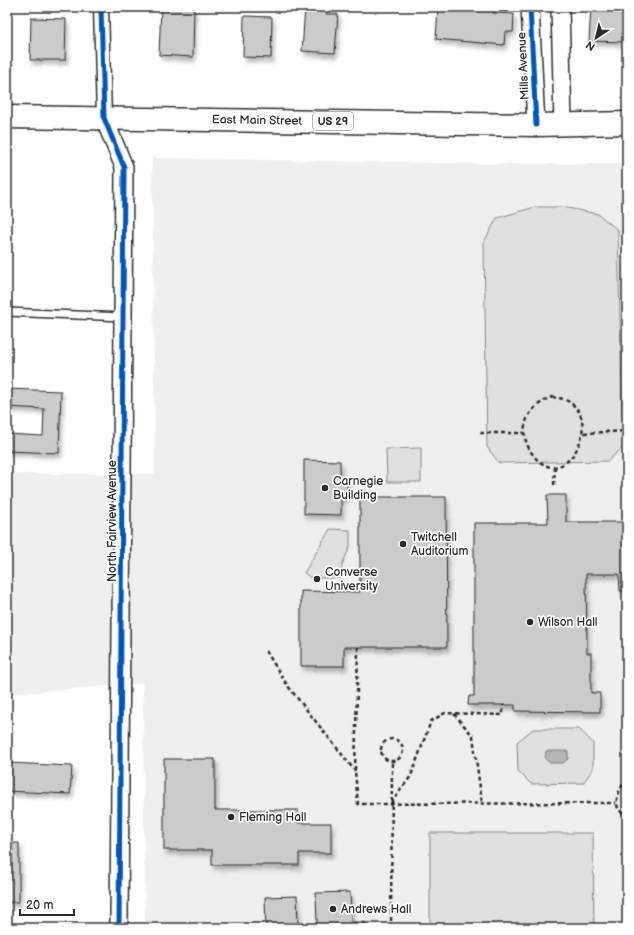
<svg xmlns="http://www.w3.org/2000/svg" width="634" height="935" viewBox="0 0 634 935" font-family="'Balsamiq Sans',sans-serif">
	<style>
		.built { fill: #efefef }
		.green { fill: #e0e0e0; stroke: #868686 }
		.water { fill: #b6b6b6; stroke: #7e7e7e }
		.building { fill: #cbcbcb; stroke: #2b2b2b; filter: url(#shadow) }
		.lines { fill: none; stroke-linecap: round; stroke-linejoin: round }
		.service-casing { stroke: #2b2b2b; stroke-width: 10 }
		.minor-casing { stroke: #2b2b2b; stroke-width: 17 }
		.tertiary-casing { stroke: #2b2b2b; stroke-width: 20 }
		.primary-casing { stroke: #2b2b2b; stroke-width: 25 }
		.path { stroke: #2b2b2b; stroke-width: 2.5; stroke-dasharray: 4 3; stroke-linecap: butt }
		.service { stroke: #fff; stroke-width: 7 }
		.minor { stroke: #fff; stroke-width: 14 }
		.tertiary { stroke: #fff; stroke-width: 17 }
		.primary { stroke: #fff; stroke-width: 22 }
		.cycleway-casing { stroke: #fff; stroke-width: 8 }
		.cycleway { stroke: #0057b8; stroke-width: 5 }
		.poi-dot { fill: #2b2b2b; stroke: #fff; stroke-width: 1.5 }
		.labels { text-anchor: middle; stroke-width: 3.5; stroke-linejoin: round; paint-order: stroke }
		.shield { fill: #fff; stroke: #6b6b6b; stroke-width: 1 }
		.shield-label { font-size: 11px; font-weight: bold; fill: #2b2b2b }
		.street-label { font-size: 12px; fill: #2b2b2b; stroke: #fff }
		.poi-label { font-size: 12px; fill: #2b2b2b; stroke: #fff; text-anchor: start }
	</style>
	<defs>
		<filter id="shadow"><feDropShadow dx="2.5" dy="4.5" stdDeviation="2" flood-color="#0004"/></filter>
	</defs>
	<rect width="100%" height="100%" fill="#fff"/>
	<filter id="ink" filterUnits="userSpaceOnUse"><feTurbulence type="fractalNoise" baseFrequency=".025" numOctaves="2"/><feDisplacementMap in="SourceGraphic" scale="8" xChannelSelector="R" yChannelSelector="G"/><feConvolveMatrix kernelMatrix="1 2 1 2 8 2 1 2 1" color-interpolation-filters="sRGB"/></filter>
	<g filter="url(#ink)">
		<path class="built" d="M152,158L501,164H627V928H145L143,683L7,694V474H155Z"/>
		<path class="green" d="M535,207H562L598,214L618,230L623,447L608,461L499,463L487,447L484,242L497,218Z
			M421,448V482H387L386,449Z
			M330,529L350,530V547L342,565V578H311L304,573Z
			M533,729H579L593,743V769L583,783L531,784L518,771L517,742Z
			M430,833H593L594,928H430Z"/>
		<path class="water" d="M546,751H568V759L563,763H550L545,759Z"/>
		<path class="building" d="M161,7L194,8L193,57L159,55Z
			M305,7H326V14H338L335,53L302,51Z
			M438,7H494L493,13L514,14L513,32H505L504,45L436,39Z
			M591,7H627V42L589,41Z
			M244,16L272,17L271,58L243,57Z
			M31,18L66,19L65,60H30Z
			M7,389L61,391L59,453L7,451V434L43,436L44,409L7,407Z
			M304,460L340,461V479H347V497H341V515L304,514Z
			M547,495H566V522H625L627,591H620L619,574H586L587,653H591V693H600V712L515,711V705H468L469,696H474V523H548Z
			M360,497H446L447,647H344V666H301V591L360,592Z
			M164,759H215V810H298V823H331V853H299V865H212V850H164Z
			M8,763L72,766L70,794L7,791Z
			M7,843H19V902H9L8,912H7Z
			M350,892L351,922H365V928H266L265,897L297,896L298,924H317L316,893Z"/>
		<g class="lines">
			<defs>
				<path id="service" d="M7,312L123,317"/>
				<path id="minor" d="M101,7L104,118"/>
				<path id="tertiary" d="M530,7L536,125
					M560,7L563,123
					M104,118L124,167L119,928"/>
				<path id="primary" d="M7,117L536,125L627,123"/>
			</defs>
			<use href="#service" class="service-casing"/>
			<use href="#minor" class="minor-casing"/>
			<use href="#tertiary" class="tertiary-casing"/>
			<use href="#primary" class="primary-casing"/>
			<path class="path" d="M552,397C614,402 568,499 534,456C515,432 526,407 552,397Z
				M480,433H525
				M584,433L627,431
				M554,485L555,467
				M358,647L355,771L358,804L616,803
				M266,651L287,685L355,771
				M454,714L473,736L482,803
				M381 750a11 11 0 1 1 22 0a11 11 0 1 1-22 0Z
				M627,779C618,791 609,807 627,816
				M391,803L411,776L431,721L445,713L503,715V705
				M391,928L392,761"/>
			<use href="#service" class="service"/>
			<use href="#minor" class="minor"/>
			<use href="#tertiary" class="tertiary"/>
			<use href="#primary" class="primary"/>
			<defs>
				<path id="cycleway" d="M101,7L104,118L124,167L119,928
					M530,7L536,125"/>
			</defs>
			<use href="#cycleway" class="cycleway-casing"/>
			<use href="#cycleway" class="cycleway"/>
		</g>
	</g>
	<g class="poi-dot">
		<circle cx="325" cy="488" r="4"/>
		<circle cx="403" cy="544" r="4"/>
		<circle cx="317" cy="579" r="4"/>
		<circle cx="530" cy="622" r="4"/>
		<circle cx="231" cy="817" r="4"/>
		<circle cx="333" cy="909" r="4"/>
	</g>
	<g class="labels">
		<rect class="shield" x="313" y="112" width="40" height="18" rx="3"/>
		<g class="shield-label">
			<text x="333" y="125">US 29</text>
		</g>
		<g class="street-label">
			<text transform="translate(523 66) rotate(-93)" y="4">Mills Avenue</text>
			<text transform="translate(257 120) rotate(1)" y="4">East Main Street</text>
			<text transform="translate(112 521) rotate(-90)" y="4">North Fairview Avenue</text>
		</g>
		<g class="poi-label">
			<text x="333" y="485">Carnegie<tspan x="333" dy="14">Building</tspan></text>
			<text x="411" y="541">Twitchell<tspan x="411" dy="14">Auditorium</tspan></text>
			<text x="325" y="576">Converse<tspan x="325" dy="14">University</tspan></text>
			<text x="538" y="626">Wilson Hall</text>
			<text x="239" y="821">Fleming Hall</text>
			<text x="341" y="913">Andrews Hall</text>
		</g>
	</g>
	<rect width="634" height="935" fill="none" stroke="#fff" stroke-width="24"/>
	<rect x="12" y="12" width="610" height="911" fill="none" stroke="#2b2b2b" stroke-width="1.5" filter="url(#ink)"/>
	<g transform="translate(596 38) rotate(215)" stroke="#ffffff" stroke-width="3" paint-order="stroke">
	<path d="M0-3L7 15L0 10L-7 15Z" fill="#2b2b2b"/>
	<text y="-6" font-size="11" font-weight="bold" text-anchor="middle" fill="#2b2b2b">N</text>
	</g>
	<path d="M20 909v6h54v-6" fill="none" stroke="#2b2b2b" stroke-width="2"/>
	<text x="26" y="909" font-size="12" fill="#2b2b2b" stroke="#ffffff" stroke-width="3" paint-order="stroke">20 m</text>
</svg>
